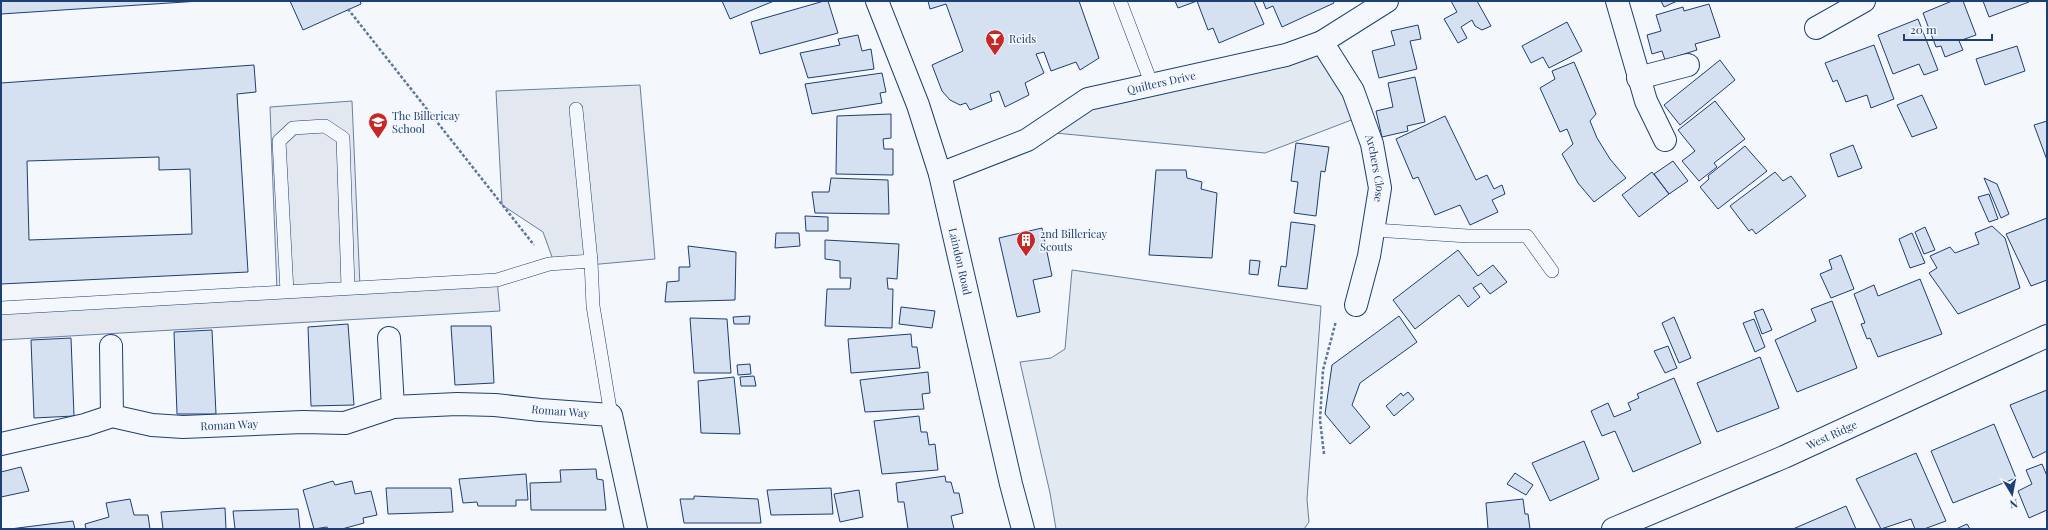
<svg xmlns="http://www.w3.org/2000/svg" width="2048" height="530" viewBox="0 0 2048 530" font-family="'Playfair Display',serif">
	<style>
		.green { fill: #e3e9f0; stroke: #687fa3 }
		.parking { fill: #e3e8f0; stroke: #687fa3 }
		.building { fill: #d5e0f0; stroke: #1d3f73; fill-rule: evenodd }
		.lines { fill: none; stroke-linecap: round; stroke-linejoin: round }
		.service-casing { stroke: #1d3f73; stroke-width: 14 }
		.minor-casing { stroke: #1d3f73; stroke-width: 24 }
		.primary-casing { stroke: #1d3f73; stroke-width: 24 }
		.path { stroke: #5e769c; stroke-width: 2.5; stroke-dasharray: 3 2; stroke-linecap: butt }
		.service { stroke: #f4f7fb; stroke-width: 13 }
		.minor { stroke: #f4f7fb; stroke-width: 22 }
		.primary { stroke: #f4f7fb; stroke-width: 22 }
		.labels { text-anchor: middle; stroke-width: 3; stroke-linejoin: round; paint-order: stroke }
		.poi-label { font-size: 11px; fill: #1d3f73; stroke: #f4f7fb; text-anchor: start }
		.street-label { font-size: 11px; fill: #1d3f73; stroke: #f4f7fb }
	</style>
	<rect width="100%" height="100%" fill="#f4f7fb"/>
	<path class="green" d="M1326,49L1362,116L1265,153L1055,133L1094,107Z
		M1072,270L1321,306L1307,499L1309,522L1304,529H1056L1050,493L1020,362L1051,358L1065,349Z"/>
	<path class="parking" d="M640,85L655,259L556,268L543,232L502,205L496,91Z
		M352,101L360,287L497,280L500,311L1,340V310L277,291L270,107Z"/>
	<path class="building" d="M1,1H200L1,14Z
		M290,1H360L361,4L303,30Z
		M722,1H774L730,19Z
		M824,1H828L838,33L760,54L751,22Z
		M928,1H1079L1099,58L1080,70L1076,62L1051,71L1044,52L1036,54L1044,73L1025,83L1029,95L1005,107L999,91L990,94L992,101L970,110L966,103L960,105L950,100L942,91L932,65L963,51L946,4L930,9Z
		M1175,1H1254L1264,24L1219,43L1213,28L1208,30L1197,1L1178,8Z
		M1263,1H1333L1334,3L1282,27L1273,6L1266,9Z
		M1451,1H1477L1491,26L1482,30L1475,26L1472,20L1461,27L1467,38L1458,43L1444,19L1457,12Z
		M1661,1H1677L1664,7Z
		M1952,1H1963L1976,35L1959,41L1963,50L1945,57L1941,46L1936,47L1923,13Z
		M1983,1H2028L2029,2L1989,17Z
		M1709,4L1720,37L1695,44L1697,50L1665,60L1662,51L1652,54L1647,35L1661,31L1656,15L1683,7L1684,11Z
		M1918,19L1938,70L1924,75L1919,64L1893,74L1878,35Z
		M1567,22L1582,51L1549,68L1543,57L1531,63L1522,46Z
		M1418,25L1421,39L1410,41L1417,69L1379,78L1372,51L1395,45L1391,31Z
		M858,35L862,51L871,49L874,69L808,78L800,53L840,45L838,39Z
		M1874,45L1894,99L1871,108L1867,95L1846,102L1837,80L1833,82L1825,63Z
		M2017,46L2025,71L1985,85L1976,59Z
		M1720,60L1735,80L1680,125L1664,105Z
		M1574,62L1596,114L1590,121L1597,138L1610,159L1626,178L1594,202L1578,183L1562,154L1573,144L1567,129L1560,132L1540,88L1555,79L1552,71Z
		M254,65L256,92L237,94L248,272L1,284V83ZM159,157V170L190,169L192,234L29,240L27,161Z
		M882,73L886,92L880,93L882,103L812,114L805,84Z
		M1415,77L1425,122L1407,126L1408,131L1382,137L1376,111L1393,107L1388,83Z
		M1922,95L1937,128L1912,137L1897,105Z
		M1715,101L1745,139L1714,163L1717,167L1699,181L1682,161L1695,151L1678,130Z
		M891,114V138L883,139L884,149H893V175L836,174L837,116Z
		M1445,116L1476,180L1487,175L1494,189L1502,185L1505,194L1492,200L1498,212L1470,225L1460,205L1435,215L1418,177L1413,179L1396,139Z
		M2047,121V160L2034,125Z
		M1296,143L1329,147L1325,172L1321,171L1316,216L1294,213L1298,182L1291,181Z
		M1853,145L1862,168L1838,177L1830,154Z
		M1745,146L1767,171L1718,209L1700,187L1709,179L1708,176Z
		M1673,161L1688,181L1669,194L1654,174Z
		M1156,170H1186L1187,178L1202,182L1201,189L1217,193L1212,258L1149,255Z
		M1652,172L1669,194L1639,217L1622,195Z
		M1775,172L1783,181L1791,176L1806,196L1756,234L1752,229L1749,231L1730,206Z
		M831,178L888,180L889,214L815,213L812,192H829Z
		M1984,178L1997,184L2009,214L2001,218Z
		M1989,194L1998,219L1989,222L1978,197Z
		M805,216L828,217V231H806Z
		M2047,218V280L2031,286L2006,234Z
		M1291,222L1315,225L1307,289L1278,286L1281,266L1286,267Z
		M1992,226L2005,238L2020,288L1958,314L1929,273L1937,268L1930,256L1950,247L1955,253L1979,244L1975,233Z
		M1925,227L1935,250L1924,254L1915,232Z
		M1042,228L1052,276L1033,280L1040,312L1017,317L999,238Z
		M776,233H799L800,246L775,248Z
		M1912,233L1925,263L1910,268L1899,239Z
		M825,240L899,244L897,279L887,278L888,289H893L892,328L825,326L827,289H850L851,278H840V261L825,259Z
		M688,246L736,252L735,300L665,302L667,282L679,281V267H690Z
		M1458,250L1478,276L1493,265L1507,282L1490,294L1481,283L1473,288L1480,297L1468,307L1459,295L1415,329L1393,300Z
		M1841,255L1854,289L1831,298L1820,274L1832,269L1829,260Z
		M1250,260L1260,261L1258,275L1249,274Z
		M1920,279L1942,334L1878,357L1870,338L1867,339L1861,324L1865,323L1854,294L1874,285L1878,296Z
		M1832,301L1857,368L1797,392L1775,340L1816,321L1811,309Z
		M901,307L935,311L932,328L899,324Z
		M1763,309L1772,330L1762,334L1754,312Z
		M750,316L749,324H734L733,317Z
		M1399,316L1417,342L1360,383L1352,405L1370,427L1350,444L1325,414L1332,365Z
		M1674,317L1691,358L1679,363L1662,323Z
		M690,318L727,319L731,373H694Z
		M1754,319L1765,347L1755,352L1743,323Z
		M348,324L354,405L311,406L308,327Z
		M451,326H491L494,383L455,385Z
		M212,330L216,414H177L174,332Z
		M911,334L912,347H917L920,368L851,373L848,339Z
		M71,338L74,416L34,418L31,340Z
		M1668,346L1677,368L1665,373L1654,351Z
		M1760,357L1779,408L1717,432L1697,383Z
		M750,364L751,374L738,375L737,365Z
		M928,372L930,393L922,394L924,409L865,412L860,380Z
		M754,376L756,386H741L740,377Z
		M734,377L740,434L701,433L698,381Z
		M1674,378L1701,443L1633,472L1615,431L1602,436L1591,411L1608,403L1614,417L1631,410L1628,403L1639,398L1637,394Z
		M2047,390V451L2033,458L2010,405Z
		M1408,392L1414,399L1394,416L1386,406L1401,393L1403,396Z
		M919,416L921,432H927L929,445L935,444L938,470L882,474L874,421Z
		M1994,424L2016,478L1953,503L1931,451Z
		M1584,441L1599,479L1550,501L1532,463Z
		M1916,453L1946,521L1924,529H1915L1911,519L1881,529L1856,479Z
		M2042,464L2047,476V510L2029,518L2018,491L2032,484L2026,470Z
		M21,467L29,491L1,497V472Z
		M596,469L597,479L603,480L606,510H531L530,483L561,482L560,470Z
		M1515,473L1533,485L1526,495L1507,484Z
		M526,474L528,500H516V506H478L477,502L463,503L459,479Z
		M945,476L946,482H951L954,493H959L963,513L951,516L954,529H908L904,502H898L896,483Z
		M333,481L335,485L352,481L355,494L371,491L377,515L363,518L364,523L342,529H328L327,527L314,529L303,490Z
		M386,488H451L453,512L388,514Z
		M831,488L833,514L771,515L767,490Z
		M859,490L863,517L840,522L834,494Z
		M694,496L758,499L761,523H684L680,499H694Z
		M130,499L134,515H148L150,529H86L85,524L109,517L106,503Z
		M1523,499L1525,514H1528L1530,529H1488L1486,503Z
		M1846,506L1856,529H1793Z
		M225,508L226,529H163L161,512Z
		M298,509L300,529H235L233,511Z
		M73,521L75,529H10Z
		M1967,524L1970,529H1956Z"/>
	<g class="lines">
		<defs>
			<path id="service" d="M1120,1L1152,85
				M576,109L591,261L593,306L611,415
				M1374,230L1468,236H1527L1552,271
				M287,292L279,141L293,128L325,126L343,138L348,287
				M1,308L497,280L549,264L591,261"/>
			<g id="minor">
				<path d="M1617,1L1646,101L1665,140"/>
				<path d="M1816,28L1864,1"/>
				<path id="s1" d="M1322,42L1353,91L1372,144L1380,188L1369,256L1356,305"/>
				<path d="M1638,78L1688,65"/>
				<path id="s2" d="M940,174L1027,140L1088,99L1286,55L1322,42L1387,1"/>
				<path d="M389,338L393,407"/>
				<path d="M111,346L112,416"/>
				<path id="s3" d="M1,444L85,425L112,416L152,425L183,427L303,422L345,423L393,407L457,404L495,405L540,410L611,415L636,529"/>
				<path id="s4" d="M1613,529L1784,457L2047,336"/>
			</g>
			<g id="primary">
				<path id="s5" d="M877,1L918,105L940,174L1011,484L1023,529"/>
			</g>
		</defs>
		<use href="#service" class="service-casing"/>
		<use href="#minor" class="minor-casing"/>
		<use href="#primary" class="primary-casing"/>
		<path class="path" d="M348,9L534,245
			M1324,454L1320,420L1323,370L1336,321"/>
		<use href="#service" class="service"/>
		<use href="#minor" class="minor"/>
		<use href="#primary" class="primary"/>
	</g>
	<defs>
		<symbol id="bar-pin" viewBox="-11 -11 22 30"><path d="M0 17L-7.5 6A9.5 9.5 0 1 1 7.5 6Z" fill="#c62828" stroke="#f4f7fb"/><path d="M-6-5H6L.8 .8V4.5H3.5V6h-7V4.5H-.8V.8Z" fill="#fff"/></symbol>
		<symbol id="school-pin" viewBox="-11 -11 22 30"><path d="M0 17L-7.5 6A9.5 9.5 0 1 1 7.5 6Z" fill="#c62828" stroke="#f4f7fb"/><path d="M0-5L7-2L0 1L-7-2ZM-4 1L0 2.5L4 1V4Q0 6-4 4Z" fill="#fff"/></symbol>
		<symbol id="building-pin" viewBox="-11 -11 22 30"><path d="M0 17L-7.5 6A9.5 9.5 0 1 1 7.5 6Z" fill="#c62828" stroke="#f4f7fb"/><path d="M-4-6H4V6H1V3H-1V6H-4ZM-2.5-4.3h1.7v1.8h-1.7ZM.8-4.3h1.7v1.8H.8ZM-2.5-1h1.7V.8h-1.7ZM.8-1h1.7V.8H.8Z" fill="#fff"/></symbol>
	</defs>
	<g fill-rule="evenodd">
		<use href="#bar-pin" x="984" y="28" width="22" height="30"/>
		<use href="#school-pin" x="367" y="111" width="22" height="30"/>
		<use href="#building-pin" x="1015" y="229" width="22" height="30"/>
	</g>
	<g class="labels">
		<g class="poi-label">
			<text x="1009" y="43">Reids</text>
			<text x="392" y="120">The Billericay<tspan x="392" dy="13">School</tspan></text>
			<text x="1040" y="238">2nd Billericay<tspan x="1040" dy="13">Scouts</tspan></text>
		</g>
		<g class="street-label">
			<text dy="4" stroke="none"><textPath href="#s2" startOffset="242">Quilters Drive</textPath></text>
			<text dy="4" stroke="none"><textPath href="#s1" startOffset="139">Archers Close</textPath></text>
			<text dy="4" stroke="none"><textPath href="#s5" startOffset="274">Laindon Road</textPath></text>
			<text dy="4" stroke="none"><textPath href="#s3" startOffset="567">Roman Way</textPath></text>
			<text dy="4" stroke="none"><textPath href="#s3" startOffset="233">Roman Way</textPath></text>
			<text dy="4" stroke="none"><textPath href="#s4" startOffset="238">West Ridge</textPath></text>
		</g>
	</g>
	<rect width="2048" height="530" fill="none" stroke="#1d3f73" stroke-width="4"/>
	<g transform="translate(2012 494) rotate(170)" stroke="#f4f7fb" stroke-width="3" paint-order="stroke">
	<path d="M0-3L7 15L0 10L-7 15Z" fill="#1d3f73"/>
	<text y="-6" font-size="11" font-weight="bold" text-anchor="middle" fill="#1d3f73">N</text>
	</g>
	<path d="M1904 34v6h88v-6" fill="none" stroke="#1d3f73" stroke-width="2"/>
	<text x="1910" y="34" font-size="12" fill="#1d3f73" stroke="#f4f7fb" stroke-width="3" paint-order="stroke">20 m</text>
</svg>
